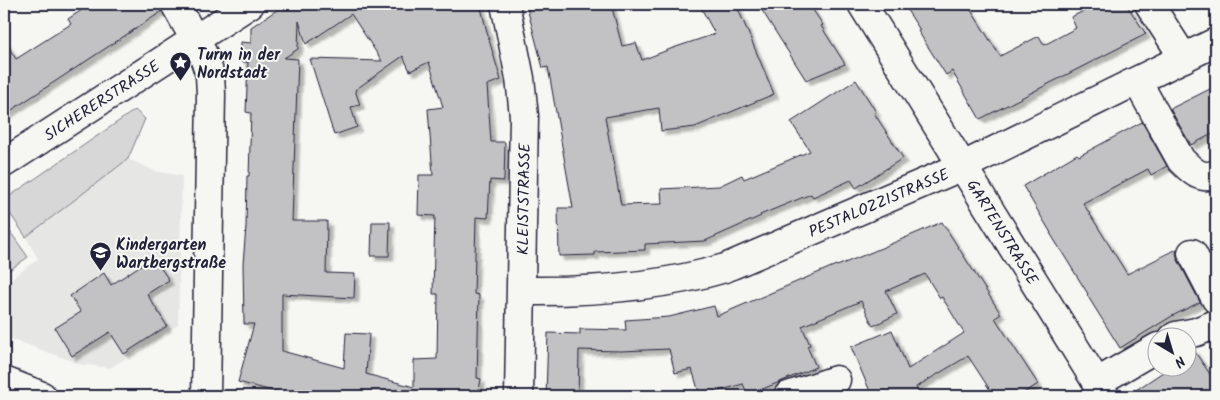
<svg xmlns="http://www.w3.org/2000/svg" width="1220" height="400" viewBox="0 0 1220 400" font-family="Kalam,sans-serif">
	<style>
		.built { fill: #e6e6e4 }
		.green { fill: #d7d7d7; stroke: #7c7c89 }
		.building { fill: #c2c2c4; stroke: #22223b; fill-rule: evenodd; filter: url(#shadow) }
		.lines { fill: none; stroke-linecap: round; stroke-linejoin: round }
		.minor-casing { stroke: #22223b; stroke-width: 31 }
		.minor { stroke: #f6f6f2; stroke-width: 28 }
		.labels { text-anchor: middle; stroke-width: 4; stroke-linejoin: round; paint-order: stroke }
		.poi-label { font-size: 16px; font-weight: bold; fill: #22223b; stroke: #f6f6f2; text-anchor: start }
		.street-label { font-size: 16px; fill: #22223b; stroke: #f6f6f2 }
	</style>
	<defs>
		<filter id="shadow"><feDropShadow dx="4.5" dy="4.5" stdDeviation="1" flood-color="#0004"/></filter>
	</defs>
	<rect width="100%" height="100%" fill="#f6f6f2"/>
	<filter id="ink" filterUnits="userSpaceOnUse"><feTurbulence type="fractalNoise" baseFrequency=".02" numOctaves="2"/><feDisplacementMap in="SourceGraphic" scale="10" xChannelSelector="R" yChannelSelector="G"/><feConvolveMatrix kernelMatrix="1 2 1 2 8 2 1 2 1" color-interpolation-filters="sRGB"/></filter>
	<g filter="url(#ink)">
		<path class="built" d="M128,159L155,171L182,176L178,325L110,368L80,364L4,336V284L38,259L26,237Z"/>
		<path class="green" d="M135,110L145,119L128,159L26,237L4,205V200Z
			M4,223L28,257L4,274Z"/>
		<path class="building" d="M91,4H159L161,12L4,115V40L16,59L71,24L68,19Z
			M286,4H480L489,40L501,80L487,85L491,142H505L504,181L490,180L488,218L476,217L474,294L479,295L477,378L481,379L478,396H292L238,382L254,324H244L243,264L246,227L247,176H249L251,113L246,112L248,62H241V42L251,43V27ZM351,14L382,61L310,59L334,135L357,127L351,107L360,105L355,90L403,56L410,71L429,62L443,107L428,109L433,175H419L418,215L435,216L433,294H438L437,359L414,360V387L366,374L369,334L346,333L344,368L282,351V294L354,298L355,274L326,273L327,221H292L298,59L284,58L298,49L299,21L306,44Z
			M526,4H611L622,46L636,43L642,60L673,48L715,34L699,4H736L774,94L695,127L661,131L659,108L605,117L621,205L662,204L661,189L719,186L742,175L744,179L810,151L791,122L856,80L876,112L874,113L903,158L856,188L851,180L813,197L811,194L760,215L761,216L705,241L645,244V250L595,252V255L559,256L558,208H573L548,67L543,68Z
			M758,4H809L823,25L821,26L845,64L806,80Z
			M903,4H967L1000,56L1039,36L1044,45L1076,28L1071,17L1099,4H1126L1146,34L980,119L952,71L946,75L918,31L920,30Z
			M1216,86V132L1191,145L1170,109Z
			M1142,122L1167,166L1151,175L1148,169L1083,203L1127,274L1177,249L1176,253L1178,260L1200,302L1172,316L1120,348L1087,295L1088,294L1050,233H1051L1023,186L1077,154L1079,156Z
			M372,222H390L389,256H371Z
			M942,222L1001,314L995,318L1038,384L1019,396H994L968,356L916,387L920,396H872L851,347L892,330L908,369L964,333L942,297L940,298L925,274L886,291L897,314L873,326L861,301L802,326L810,345L807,346L816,367L748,395L743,384L700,396L692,369L675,373L669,349L621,351L579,350L578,396H546L548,333L580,334V329L626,330L625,320L669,317L714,306L717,316L836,265L837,266L872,252Z
			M153,257L169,280L147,294L167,326L124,354L110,332L72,356L55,328L81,312L70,296L104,273L111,285Z
			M1193,349L1216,383V396H1127L1169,368H1188V350Z"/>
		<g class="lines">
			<defs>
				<g id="minor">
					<path d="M175,4L203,54L210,75L211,94L206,396"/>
					<path d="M505,4L520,78L524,116L519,396"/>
					<path id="s1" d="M862,4L1105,396"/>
					<path d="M1149,4L1184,58"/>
					<path d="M1137,81L1181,160C1191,170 1201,181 1216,174"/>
					<path id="s2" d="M4,163L250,4"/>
					<path d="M1192,253L1216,299"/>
					<path id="s3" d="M522,291C589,292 661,287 725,268L963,166L1216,42"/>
					<path d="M1173,338L1176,336L1196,332L1216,324"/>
					<path d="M4,381L42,396"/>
					<path d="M1096,383L1158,347"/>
					<path d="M788,396L836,380"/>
				</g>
			</defs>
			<use href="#minor" class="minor-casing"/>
			<use href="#minor" class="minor"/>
		</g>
	</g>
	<defs>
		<symbol id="sight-pin" viewBox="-11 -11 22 30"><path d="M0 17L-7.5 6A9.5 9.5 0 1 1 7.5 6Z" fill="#22223b" stroke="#f6f6f2"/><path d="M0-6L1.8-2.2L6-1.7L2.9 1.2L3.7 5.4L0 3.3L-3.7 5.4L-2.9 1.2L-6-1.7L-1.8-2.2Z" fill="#fff"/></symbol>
		<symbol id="school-pin" viewBox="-11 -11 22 30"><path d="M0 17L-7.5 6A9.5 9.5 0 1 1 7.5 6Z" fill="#22223b" stroke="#f6f6f2"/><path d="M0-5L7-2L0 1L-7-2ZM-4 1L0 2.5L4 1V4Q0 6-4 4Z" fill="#fff"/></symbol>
	</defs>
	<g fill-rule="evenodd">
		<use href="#sight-pin" x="168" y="50" width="25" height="34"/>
		<use href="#school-pin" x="88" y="240" width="25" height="34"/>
	</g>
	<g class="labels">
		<g class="poi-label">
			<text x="197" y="60">Turm in der<tspan x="197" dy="18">Nordstadt</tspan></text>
			<text x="116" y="250">Kindergarten<tspan x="116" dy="18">Wartbergstraße</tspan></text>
		</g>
		<g class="street-label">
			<text dy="6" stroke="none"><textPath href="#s2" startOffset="116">SICHERERSTRASSE</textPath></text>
			<text transform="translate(523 199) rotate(-89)" y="6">KLEISTSTRASSE</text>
			<text dy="6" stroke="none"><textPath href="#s3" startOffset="372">PESTALOZZISTRASSE</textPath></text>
			<text dy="6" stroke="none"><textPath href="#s1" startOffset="268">GARTENSTRASSE</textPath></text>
		</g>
	</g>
	<rect width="1220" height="400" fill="none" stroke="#f6f6f2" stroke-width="20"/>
	<rect x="10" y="10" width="1200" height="380" fill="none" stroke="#22223b" stroke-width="2" filter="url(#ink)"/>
	<g transform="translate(1172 352) rotate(142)"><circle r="24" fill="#f6f6f2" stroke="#a1a1a9"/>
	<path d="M0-4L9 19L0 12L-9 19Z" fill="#22223b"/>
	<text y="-8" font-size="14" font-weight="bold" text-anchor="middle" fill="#22223b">N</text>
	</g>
</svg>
